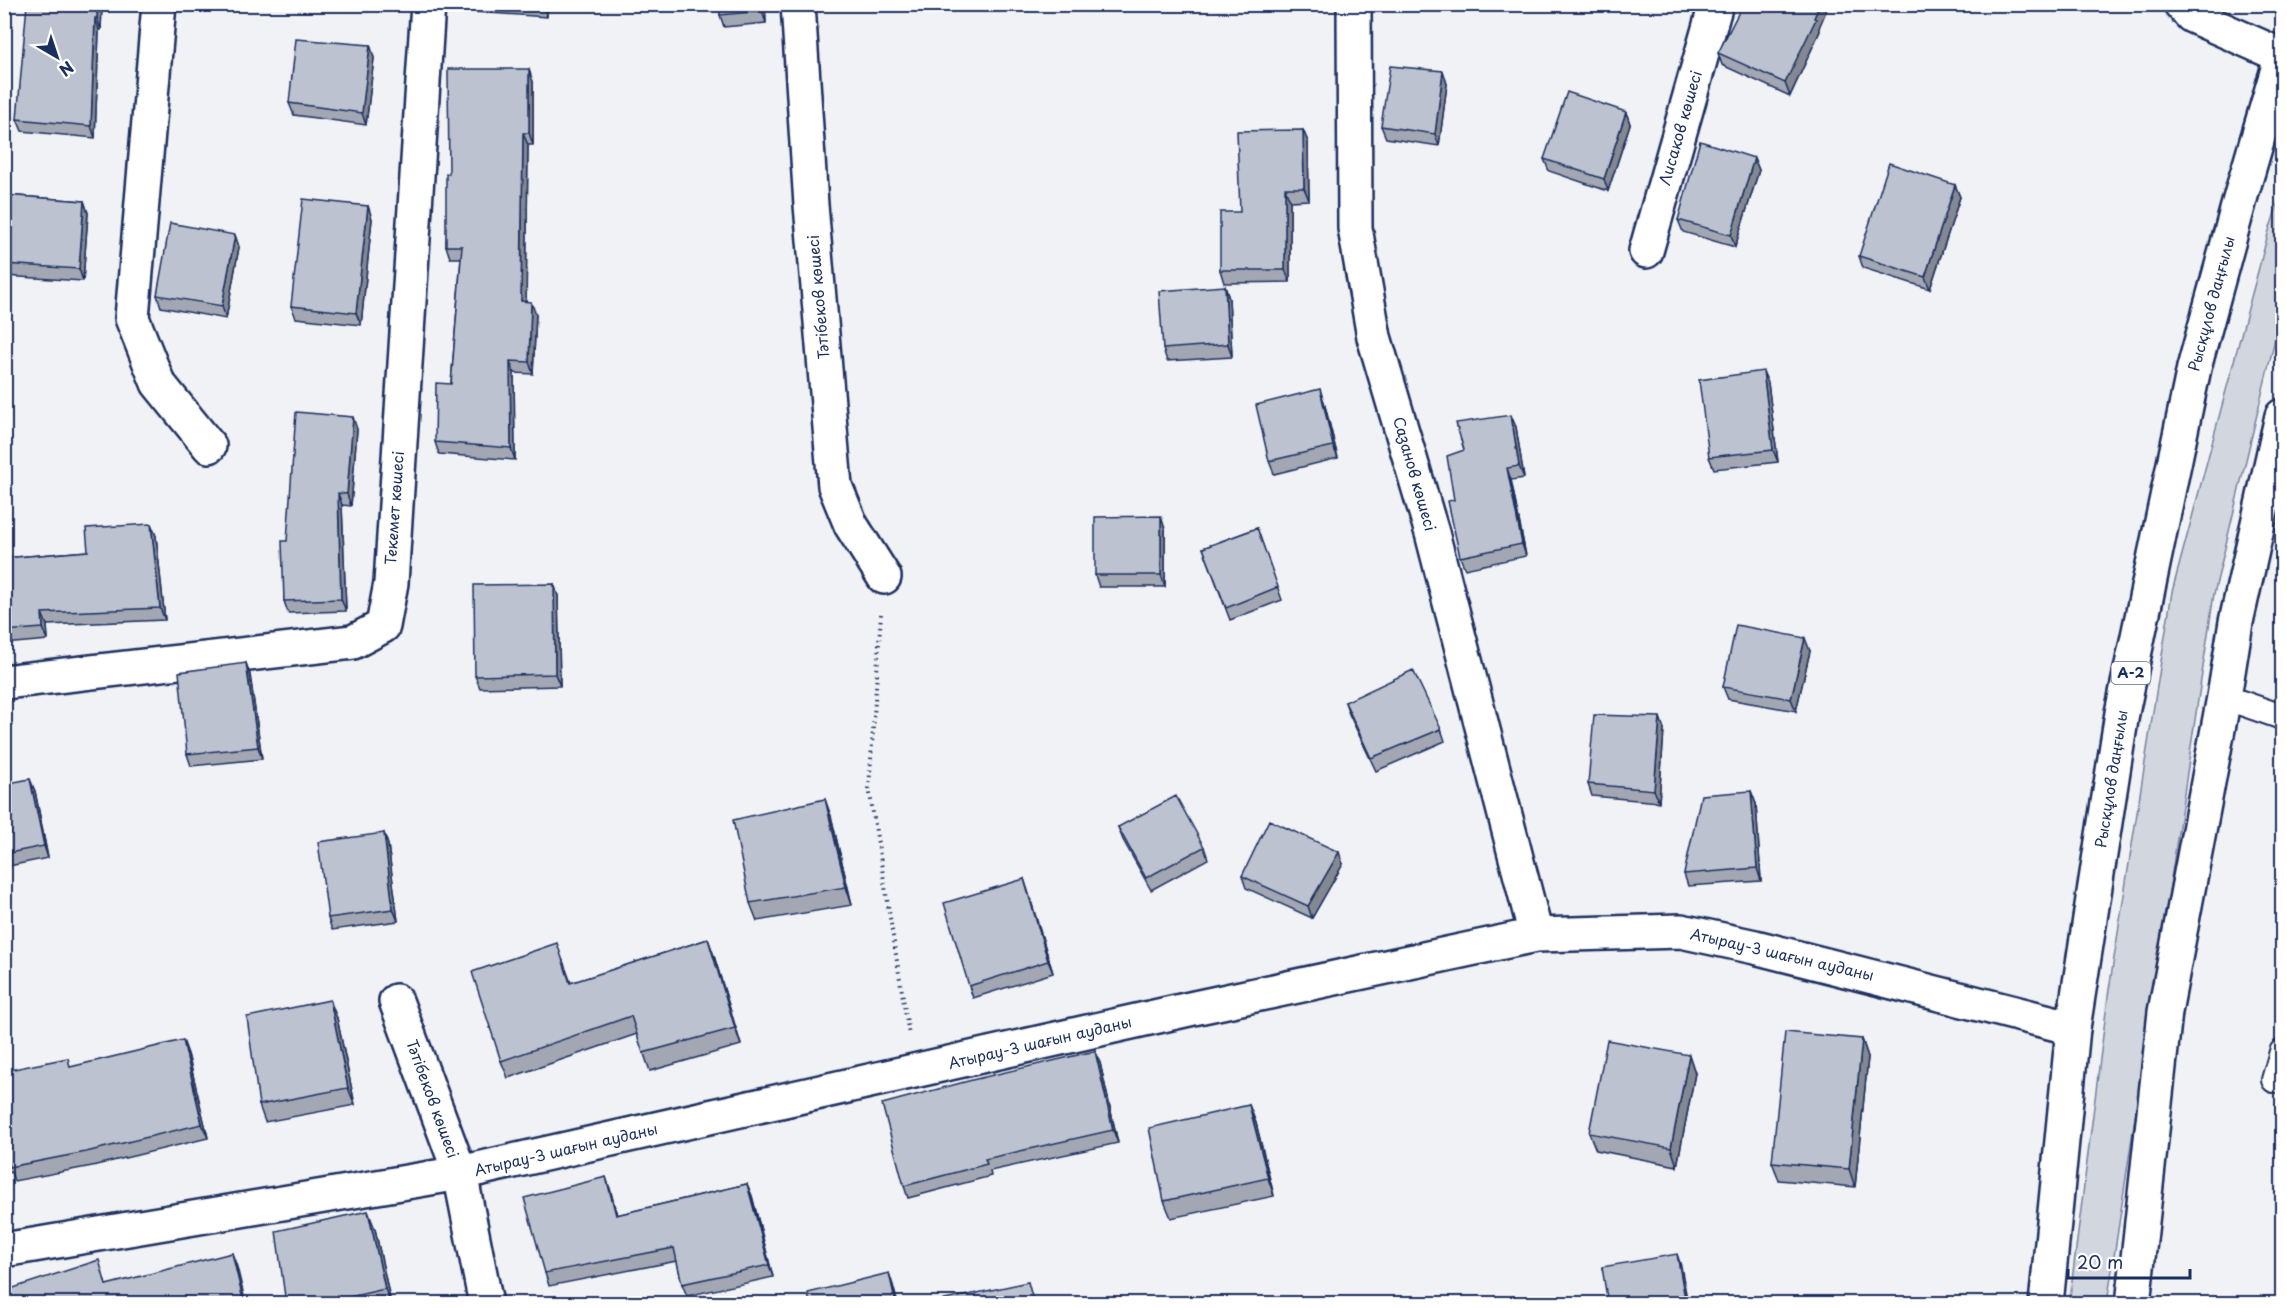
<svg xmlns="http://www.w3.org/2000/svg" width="2287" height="1308" viewBox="0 0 2287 1308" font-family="'Playpen Sans',sans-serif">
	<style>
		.green { fill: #d2d6df; stroke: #76829e; stroke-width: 1.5 }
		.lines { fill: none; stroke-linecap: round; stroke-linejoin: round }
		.lane-casing { stroke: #1b2f5e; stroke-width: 28 }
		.street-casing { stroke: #1b2f5e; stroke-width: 38 }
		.primary-casing { stroke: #1b2f5e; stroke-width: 38 }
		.path { stroke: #1b2f5e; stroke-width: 4; stroke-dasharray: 1.5 4.5; stroke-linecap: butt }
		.lane { stroke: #fff; stroke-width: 24 }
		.street { stroke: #fff; stroke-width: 33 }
		.primary { stroke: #fff; stroke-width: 33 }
		.wall { fill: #a2a7b3; stroke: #1b2f5e; stroke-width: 1.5 }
		.shaded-wall { fill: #848892; stroke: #1b2f5e; stroke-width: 1.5 }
		.building { fill: #bcc2d0; stroke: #1b2f5e; stroke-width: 1.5 }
		.labels { text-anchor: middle; stroke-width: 5; stroke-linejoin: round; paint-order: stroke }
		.shield { fill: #fff; stroke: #5f6d8e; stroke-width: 1.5 }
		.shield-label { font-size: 14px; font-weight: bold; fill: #1b2f5e }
		.street-label { font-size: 15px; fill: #1b2f5e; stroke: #fff }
	</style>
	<rect width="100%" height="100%" fill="#f1f2f5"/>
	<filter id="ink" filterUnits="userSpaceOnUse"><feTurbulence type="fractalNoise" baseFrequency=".0167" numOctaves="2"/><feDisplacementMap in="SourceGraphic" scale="12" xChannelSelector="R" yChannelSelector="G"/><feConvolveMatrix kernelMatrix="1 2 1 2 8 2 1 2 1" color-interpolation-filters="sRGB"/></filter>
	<g filter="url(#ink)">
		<path class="green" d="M2282,191V310L2214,594L2107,1303L2069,1304L2108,996L2172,592L2268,234Z"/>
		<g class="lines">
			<defs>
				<path id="lane" d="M2224,697L2282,717
					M2274,1080L2282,1052"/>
				<path id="street" d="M159,4L132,318L158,383L209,446
					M798,4L811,205L835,486L851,525L884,577
					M1354,4L1355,228L1374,337L1432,533L1536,935
					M2181,4L2192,16L2282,56
					M1646,251L1716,4
					M4,682L353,642L383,626L391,583L428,4
					M396,1001L460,1173L486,1304
					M4,1250L460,1173L1194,1008L1536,935L1681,931L1755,947L2073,1028"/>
				<path id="primary" d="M2046,1304L2073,1028L2122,713L2194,368L2242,192L2282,55
					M2133,1304L2165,1012L2224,697L2236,622L2282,416"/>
			</defs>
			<use href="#lane" class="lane-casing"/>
			<use href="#street" class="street-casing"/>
			<use href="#primary" class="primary-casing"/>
			<path class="path" d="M881,614L869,788L909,1035"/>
			<use href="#lane" class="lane"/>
			<use href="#street" class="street"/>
			<use href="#primary" class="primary"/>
		</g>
		<path class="wall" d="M102,4L101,30H99L95,138L22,131L17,119Z
			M458,4H548L547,17L461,11Z
			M719,4H765L766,23L724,27L720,15Z
			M1239,4H1305L1304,10Z
			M1819,28L1820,31L1790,96L1722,65L1718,53Z
			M370,45L374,58L366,125L294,115L289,103Z
			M1443,71L1447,84L1439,146L1386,138L1381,126Z
			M533,82V145H528L526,301L536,314L533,374L514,373L515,460L439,454L435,442L451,384L461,258H450L446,246L449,174Z
			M1626,112L1630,124L1608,191L1549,171L1544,159Z
			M1303,130L1308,142L1309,200L1290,201V282L1224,283L1220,270L1240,212Z
			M1754,158L1759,170L1735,247L1683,232L1678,220Z
			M1955,185L1960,197L1930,289L1863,268L1859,256Z
			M4,195L84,201L88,213L83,281L4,276Z
			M368,206L372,219L361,325L296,318L291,306Z
			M235,235L239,247L226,319L161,307L157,295Z
			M1225,286L1229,299L1232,357L1167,361L1163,349Z
			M1768,383L1778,462L1714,469L1709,457Z
			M1324,402L1338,458L1274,474L1269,461Z
			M1516,427L1524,478L1511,480L1526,556L1465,569L1460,557L1454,500L1464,450Z
			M357,429L351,506L342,505L346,611L288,613L284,601L287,541Z
			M151,524L156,536L165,620L47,625L48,640L4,644V558L88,551Z
			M1257,528L1282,600L1230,620L1203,548Z
			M1165,529V587H1099L1095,575Z
			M554,584L558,596L560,686L480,688L475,676Z
			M1810,651L1796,711L1728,699L1723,687Z
			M246,663L250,675L262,759L191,766L187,754Z
			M1345,702L1441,729L1445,741L1376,771L1349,714Z
			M1664,729L1659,802L1592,796L1588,784Z
			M4,784L35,791L48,858L4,867Z
			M1751,791L1756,804L1761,881L1688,886L1684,874Z
			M831,816L852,905L757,921L750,903Z
			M1118,827L1204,847L1208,859L1151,890L1123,840Z
			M384,833L388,845L398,921L332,930L328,918Z
			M1343,864L1312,918L1246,888L1242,876Z
			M1024,879L1053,973L973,998L969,986Z
			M708,939L714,956L741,1045L650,1071L637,1034L508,1078L501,1061L563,961L571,983Z
			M337,1018L355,1105L265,1122L259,1105Z
			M1862,1039L1868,1057L1855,1187L1779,1180L1772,1162Z
			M188,1054L208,1138L92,1166L14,1181L11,1172L4,1174V1071L71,1067Z
			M1689,1055L1695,1073L1677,1166L1596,1150L1589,1133Z
			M1100,1063L1118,1143L990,1171L991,1176L908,1198L904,1186Z
			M1249,1105L1256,1123L1274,1196L1171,1218L1164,1201Z
			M747,1184L752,1196L773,1277L687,1296L682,1284L677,1261L549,1286L545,1273L610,1189L617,1215Z
			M375,1229L391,1304H286Z"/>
		<path class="shaded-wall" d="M97,4H102L101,30L97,18Z
			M543,4H548L547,17L542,5Z
			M761,4H765L766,23L762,11Z
			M1820,4H1829L1819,28L1820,31L1790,96L1785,83Z
			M95,18L99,30L95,138L91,126Z
			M370,45L374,58L366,125L362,113Z
			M529,69L533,82V145L529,133Z
			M1443,71L1447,84L1439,146L1435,134Z
			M1626,112L1630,124L1608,191L1604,179Z
			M1303,130L1308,142L1309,200L1304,188Z
			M523,133L528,145L526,313L521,301Z
			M1754,158L1759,170L1735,247L1731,235Z
			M1955,185L1960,197L1930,289L1925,277Z
			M1285,188L1290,201V282L1285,270Z
			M84,201L88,213L83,281L79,269Z
			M368,206L372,219L361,325L356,313Z
			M235,235L239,247L226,319L222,306Z
			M1225,286L1229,299L1232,357L1228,344Z
			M531,302L536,314L533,374L529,362Z
			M510,361L514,373L515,460L511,448Z
			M1763,371L1768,383L1778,462L1773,450Z
			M1320,389L1324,402L1338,458L1333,446Z
			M1511,415L1516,427L1524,478L1519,466Z
			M353,417L357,429L351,506L347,494Z
			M1507,468L1511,480L1526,556L1522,544Z
			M338,493L342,505L346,611L341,599Z
			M1161,516L1165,529V587L1161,575Z
			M151,524L156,536L165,620L160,608Z
			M554,584L558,596L560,686L555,674Z
			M42,613L47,625L48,640L43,628Z
			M1805,638L1810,651L1796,711L1791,699Z
			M246,663L250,675L262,759L258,747Z
			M1660,717L1664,729L1659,802L1654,790Z
			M30,779L35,791L48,858L44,846Z
			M1751,791L1756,804L1761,881L1757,868Z
			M825,799L831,816L852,905L846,887Z
			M384,833L388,845L398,921L393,909Z
			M1339,852L1343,864L1312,918L1308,906Z
			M1024,879L1028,891L1053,973L1048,961Z
			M708,939L714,956L741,1045L735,1028Z
			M330,1000L337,1018L355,1105L348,1088Z
			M1862,1039L1868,1057L1855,1187L1849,1169Z
			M183,1040L188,1054L208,1138L202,1124Z
			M1095,1051L1100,1063L1118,1143L1113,1130Z
			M1689,1055L1695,1073L1677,1166L1671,1148Z
			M1249,1105L1256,1123L1274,1196L1268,1178Z
			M606,1177L610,1189L620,1227L616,1215Z
			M747,1184L752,1196L773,1277L769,1265Z
			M368,1211L375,1229L391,1304L385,1289Z
			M232,1253L237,1267L246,1304H244Z
			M1677,1254L1681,1266L1688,1304H1686Z
			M889,1273L893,1285L898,1304H896Z"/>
		<path class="building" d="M27,4H97V18H95L91,126L17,119Z
			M719,4H761L762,11L720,15Z
			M1743,4H1820L1814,18L1816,19L1785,83L1718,53Z
			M296,39L370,45L362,113L289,103Z
			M1390,66L1443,71L1435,134L1381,126Z
			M448,69H529V133H523L521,301L531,302L529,362L510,361L511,448L435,442L436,383L451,384L462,246H446V174H449Z
			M1567,92L1626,112L1604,179L1544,159Z
			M1303,130L1304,188H1285V270H1220V212H1240L1237,131Z
			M1700,141L1754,158L1731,235L1678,220Z
			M1889,163L1955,185L1925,277L1859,256Z
			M4,195L84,201L79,269L4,264Z
			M303,199L368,206L356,313L291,306Z
			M170,223L235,235L222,306L157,295Z
			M1225,286L1228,344L1163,349L1159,291Z
			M1763,371L1773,450L1709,457L1699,380Z
			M1320,389L1333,446L1269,461L1256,405Z
			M296,412L353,417L347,494L338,493L341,599L284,601L282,541H287Z
			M1511,415L1519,466L1507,468L1522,544L1460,557L1448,501L1454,500L1447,456L1464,450L1456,423Z
			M1161,516V575H1095V517Z
			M151,524L160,608L42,613L43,628L4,631V558L88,551L86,528Z
			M1257,528L1278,587L1226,608L1203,548Z
			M554,584L555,674L475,676L474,585Z
			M1736,625L1805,638L1791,699L1723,687Z
			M246,663L258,747L187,754L179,672Z
			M1413,670L1441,729L1371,758L1345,702Z
			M1594,715L1660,717L1654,790L1588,784Z
			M30,779L44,846L4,854V784Z
			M1751,791L1757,868L1684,874L1701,795Z
			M1176,796L1204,847L1146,878L1118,827Z
			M825,799L846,887L750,903L733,820Z
			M1269,820L1339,852L1308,906L1242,876Z
			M384,833L393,909L328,918L318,842Z
			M1024,879L1048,961L969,986L944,903Z
			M708,939L735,1028L643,1053L631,1016L501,1061L472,972L557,943L570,983Z
			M330,1000L348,1088L259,1105L247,1017Z
			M1785,1032L1862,1039L1849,1169L1772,1162Z
			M183,1040L202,1124L86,1152L9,1167L7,1158H4V1071L68,1058L70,1067Z
			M1607,1040L1689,1055L1671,1148L1589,1133Z
			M1095,1051L1113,1130L985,1159L987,1164L904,1186L882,1104L972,1080Z
			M1249,1105L1268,1178L1164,1201L1149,1128Z
			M606,1177L616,1215L747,1184L769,1265L682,1284L674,1248L545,1273L524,1198Z
			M368,1211L385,1289L318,1304H286L276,1231Z
			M232,1253L244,1304H4V1291L99,1260L106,1285Z
			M1677,1254L1686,1304H1608L1602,1267Z
			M889,1273L896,1304H810L808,1293Z
			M1028,1282L1034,1304H926Z"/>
	</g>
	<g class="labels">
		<rect class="shield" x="2111.5" y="662" width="39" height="22" rx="4.5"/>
		<g class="shield-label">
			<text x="2131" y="678">A-2</text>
		</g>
		<g class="street-label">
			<text transform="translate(1681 128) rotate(-74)" y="5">Лисаков көшесі</text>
			<text transform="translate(819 297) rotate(-95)" y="5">Тәтібеков көшесі</text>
			<text transform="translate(2212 304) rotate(-75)" y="5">Рысқұлов даңғылы</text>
			<text transform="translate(1414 474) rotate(74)" y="5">Сазанов көшесі</text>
			<text transform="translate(395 508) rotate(-86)" y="5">Текемет көшесі</text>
			<text transform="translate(2112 779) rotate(-81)" y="5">Рысқұлов даңғылы</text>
			<text transform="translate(1782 955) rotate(13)" y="5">Атырау-3 шағын ауданы</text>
			<text transform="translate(1040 1043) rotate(-13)" y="5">Атырау-3 шағын ауданы</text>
			<text transform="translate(432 1099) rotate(70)" y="5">Тәтібеков көшесі</text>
			<text transform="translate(566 1150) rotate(-13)" y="5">Атырау-3 шағын ауданы</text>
		</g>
	</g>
	<rect width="2287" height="1308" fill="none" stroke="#fff" stroke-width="24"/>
	<rect x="12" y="12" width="2263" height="1284" fill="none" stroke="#1b2f5e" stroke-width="2" filter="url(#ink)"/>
	<g transform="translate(57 57) rotate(141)" stroke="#ffffff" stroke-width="4.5" paint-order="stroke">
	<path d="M0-4.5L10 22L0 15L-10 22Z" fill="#1b2f5e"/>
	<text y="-9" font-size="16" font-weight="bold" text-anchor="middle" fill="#1b2f5e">N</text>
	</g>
	<path d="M2068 1269v9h122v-9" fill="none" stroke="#1b2f5e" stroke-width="3"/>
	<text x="2077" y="1269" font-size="18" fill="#1b2f5e" stroke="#ffffff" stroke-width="4.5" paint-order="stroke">20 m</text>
</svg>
